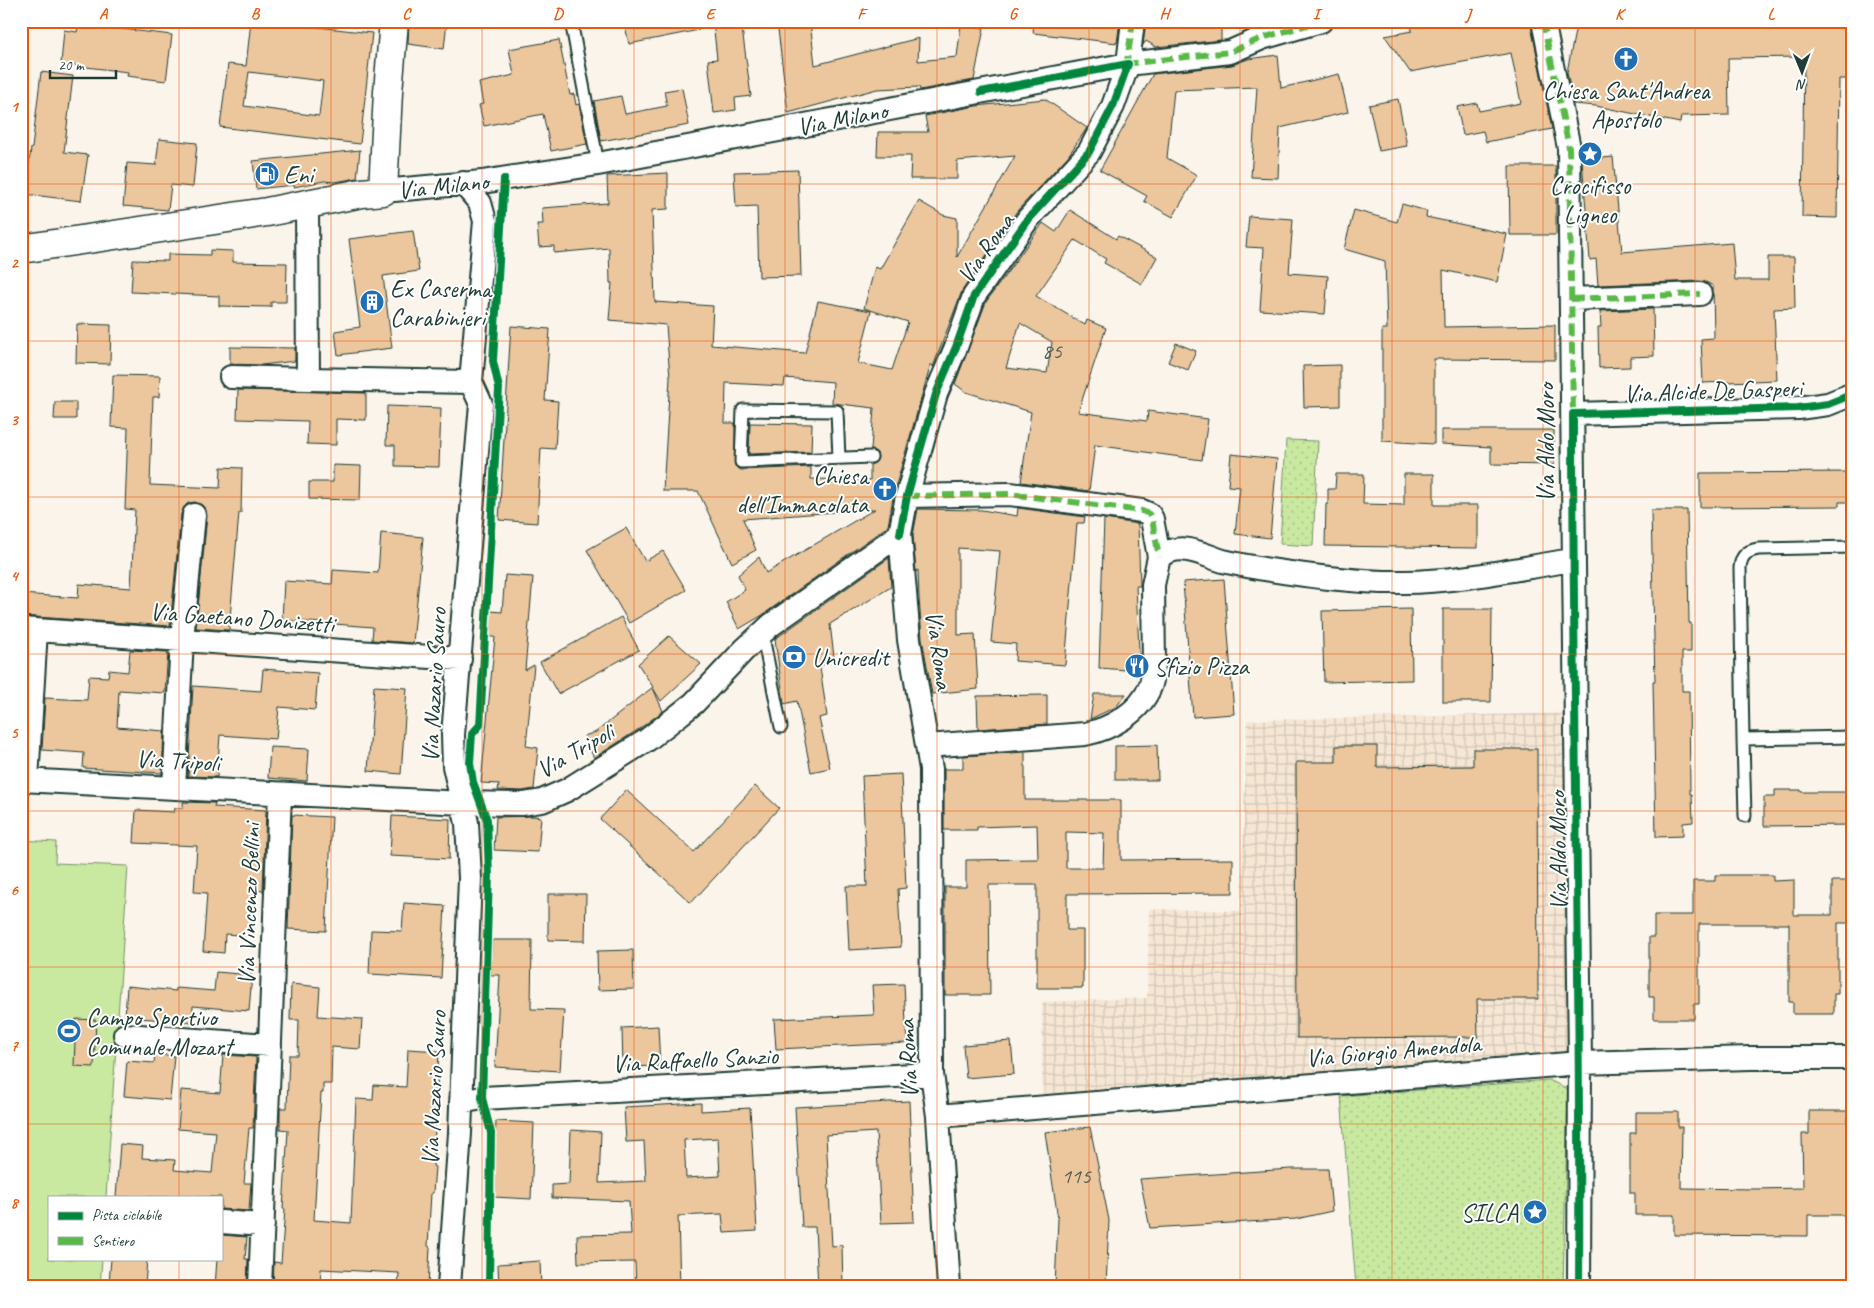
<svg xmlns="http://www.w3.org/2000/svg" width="1874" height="1308" viewBox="0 0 1874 1308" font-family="Caveat,sans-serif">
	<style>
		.industrial { fill: url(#industrial-grid) }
		.park { fill: url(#park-dots); stroke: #74926a }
		.garden { fill: #c9e8a0; stroke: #74926a }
		.building { fill: #ecc69d; stroke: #1f3d34; fill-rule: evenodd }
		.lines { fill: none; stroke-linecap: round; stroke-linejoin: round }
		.lane-casing { stroke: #1f3d34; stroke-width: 15 }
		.street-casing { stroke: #1f3d34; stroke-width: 26 }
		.secondary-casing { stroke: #1f3d34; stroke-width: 31 }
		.lane { stroke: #fff; stroke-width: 11 }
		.street { stroke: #fff; stroke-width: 22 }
		.secondary { stroke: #fff; stroke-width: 28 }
		.quiet { stroke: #58b947; stroke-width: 6; stroke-dasharray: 12 6; stroke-linecap: butt }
		.cycleway-casing { stroke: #fff; stroke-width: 11 }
		.cycleway { stroke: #00873e; stroke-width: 8 }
		.grid { fill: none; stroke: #e8590c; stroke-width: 1; stroke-opacity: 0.55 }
		.labels { text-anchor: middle; stroke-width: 4; stroke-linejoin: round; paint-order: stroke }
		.number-label { font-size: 22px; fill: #525f4e }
		.poi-label { font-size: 25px; fill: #1f3d34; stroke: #fff; text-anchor: start }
		.street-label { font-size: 25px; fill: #1f3d34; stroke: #fff }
		.neatline { fill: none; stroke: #e8590c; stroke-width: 2 }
		.grid-label { font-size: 16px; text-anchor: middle; font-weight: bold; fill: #e8590c }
	</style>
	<defs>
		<pattern id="industrial-grid" width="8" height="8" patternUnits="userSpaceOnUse" patternTransform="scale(1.25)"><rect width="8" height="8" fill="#f6e6d4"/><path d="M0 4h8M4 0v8" fill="none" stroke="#d2c6b7"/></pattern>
		<pattern id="park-dots" width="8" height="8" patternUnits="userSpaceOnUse" patternTransform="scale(1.25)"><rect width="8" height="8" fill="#c9e8a0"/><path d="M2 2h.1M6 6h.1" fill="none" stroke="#acc88a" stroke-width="1.8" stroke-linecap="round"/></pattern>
	</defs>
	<rect width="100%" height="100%" fill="#fbf4eb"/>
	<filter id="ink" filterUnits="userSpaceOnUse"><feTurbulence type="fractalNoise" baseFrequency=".02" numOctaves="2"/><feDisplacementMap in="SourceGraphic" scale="10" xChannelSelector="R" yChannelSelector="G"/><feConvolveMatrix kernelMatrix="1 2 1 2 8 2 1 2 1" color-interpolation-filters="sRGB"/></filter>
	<g filter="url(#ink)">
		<path class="industrial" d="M1575,713L1580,1063L1042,1106V1002L1147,998L1149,909L1241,911L1247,720Z"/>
		<path class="park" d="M1286,440L1318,441L1313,546L1280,544Z
			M1549,1080L1568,1089L1563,1287H1356L1341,1096Z"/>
		<path class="garden" d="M21,840L56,842L55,863L128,866L106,1197H49V1259H102L100,1287H21Z"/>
		<path class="building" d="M79,21H105V27L172,35L166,81L127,76L128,72L61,64L64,30L77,32Z
			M251,21H283L309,24L308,26L372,33L360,144L220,127L228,64L246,66ZM249,72L323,81L319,116L244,106Z
			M409,21H447L444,49L408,44Z
			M624,21H698L699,30L629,44Z
			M713,21H741L751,96L735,98L736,110L714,113L708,60L717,59Z
			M777,21H810L815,65L919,38L918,61L957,57L961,24L984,28L974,80L920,90L919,87L877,89L788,113Z
			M1034,21H1120L1117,43L1033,33Z
			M1146,21H1221V40L1156,47L1146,41L1143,45Z
			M1411,21H1530L1552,129L1486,142L1483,131L1463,135L1457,107L1477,103L1479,111L1521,103L1511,53L1410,72L1385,36L1412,31Z
			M1577,21H1853V79H1839L1837,218L1802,217L1804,57L1728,58L1729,115L1681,116L1680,123L1596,106L1573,104L1567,72Z
			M559,40L570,95L574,94L576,105L579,104L587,144L551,151L543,114L484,126L479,105L483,104L479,83L514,75L509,49Z
			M1278,55L1281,88L1339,74L1348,112L1280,128L1278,178L1251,177L1257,87L1174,90L1167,158L1197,175L1173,217L1144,201L1147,196L1100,170L1153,74L1232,65L1248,59Z
			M41,72L73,76L64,152L88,155L81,201L25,194L31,148H32Z
			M682,88L689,125L601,141L594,101L621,96L625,114L667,106L664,91Z
			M1045,99L1087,128L1068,156L1017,211L962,291L933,367L931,364L894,492L888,526L761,616L739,629L726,602L745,590L738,575L759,557L766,573L875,509L743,519L756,550L732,563L698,491H663L670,378L666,325L609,320L612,283H610L609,248L554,253V246L539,247L537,224H543L542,208L608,203L607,176L668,173V209L652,210L655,302L713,306L711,345L805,353L818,301L871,311L858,363L892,370L908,322L864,308L875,267L880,269L919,201L943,215L957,218V257L1015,156L957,161V179H910L911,156H877L878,132H928L925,116L976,106ZM785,378L833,382L832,403L874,408L871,450L877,453L878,457L875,463L870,465V480L811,479V467L741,470L735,466V423H725L726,383L784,386Z
			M1398,99L1407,146L1379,151L1369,105Z
			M159,139L197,143L193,187L171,185L168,210L123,206L127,163L156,165Z
			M360,150L357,178L335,182L324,181L294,187V185L256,189L253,161Z
			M1613,157L1622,252L1732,243L1735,280H1768V257H1794L1795,308L1774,309L1777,380L1703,383L1701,339L1714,338L1713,286L1706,282L1699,281L1598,285L1596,259L1590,260L1582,160Z
			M1509,166H1556V235H1510Z
			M798,170L801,276L759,277L757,206L736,207L734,172Z
			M1402,204L1427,211L1426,217L1507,234L1497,282L1443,270L1444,327L1555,325V360L1434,359V444L1382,441V329H1387L1385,261L1344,249L1354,210L1397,222Z
			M1070,210L1116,239L1118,236L1157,257L1142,284L1104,263L1106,259L1075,240L1036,296L1085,325L1087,320L1106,328L1078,412L1147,421L1148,411L1208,419L1202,460L1095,445L1089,491L1021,482L1031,412L966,392L955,384L986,302L1043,223L1056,232ZM1020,323L1052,342L1047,373L1006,368Z
			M1249,216L1293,219L1289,273L1328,276L1325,314L1260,310L1264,248L1246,247Z
			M413,231L419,271L383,276L392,348L338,355L335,331L360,327L349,239Z
			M210,250L233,251V262L287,263L286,302H271V307L219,306V296L131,292L133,260L168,261V254L210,255Z
			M1653,309L1654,356L1630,357V367L1599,368L1598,327H1601L1600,311Z
			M77,324L111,325L110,364L76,363Z
			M511,326L550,329L545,400L558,401L555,449L541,448L537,523L499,520Z
			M1176,343L1196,351L1188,370L1168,362Z
			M230,347L295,348V361L262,365L230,364Z
			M1340,365V406L1304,407L1303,366Z
			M113,375L160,376L159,397H153L150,485L220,488L221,467L242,468L241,513H239L229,630L196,628L207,516L206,510L202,505L195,502L188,503L184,507L181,514L170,626L21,616V594L78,598L79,584L131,588L135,510L125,509L128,428L111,427Z
			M238,390L366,393V420L336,419V445L307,444L308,421L237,419Z
			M55,402H76V419H54Z
			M387,406L441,408L439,467L395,466V445H386Z
			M750,423L812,424L811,452L749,454Z
			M1441,430H1554V465L1491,464V447L1441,444Z
			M1231,454L1277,459L1270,538L1235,534L1240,487L1228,486Z
			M333,465L361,466L360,500L309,499V482H333Z
			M1851,472V502H1839V506L1700,507V473Z
			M1336,474H1364L1363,504L1404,505V474H1434V505H1478V548L1325,546L1326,504H1328V489H1335Z
			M1018,508L1085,517L1084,523H1077L1065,665L1015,661L1016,644L991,642L1000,551L958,548V635L975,634L978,689L932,694L922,638L919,598L918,570L916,572L913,535L918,509L982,510L1017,516Z
			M1651,510H1687L1689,623H1691V652H1682V691H1689L1690,794H1692L1693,822L1683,823V836L1656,837L1653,681H1655Z
			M1104,519L1138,524L1140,583V586H1136L1140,671L1099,668Z
			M626,528L645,561L663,551L686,590L629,623L587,550Z
			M381,533L423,537L413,643L372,640L373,627L282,620L284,581L332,584L333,570L378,573Z
			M889,558L891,587L830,624L834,657L820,667L827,716L819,718L830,768L811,772L797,701L784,704L775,639Z
			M505,575L533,577L525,670L534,665L526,746L538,748L534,789L522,791L498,790L499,784L481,783L495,637H488L490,611L502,612Z
			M1224,579L1234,714L1193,717L1183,582Z
			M1411,609L1412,680L1324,682L1322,611Z
			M1443,609H1492L1491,702H1443Z
			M621,617L639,650L558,694L540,662Z
			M669,636L701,664L661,701L653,688L663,711L639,729L594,758L584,736L596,732L653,687L638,664Z
			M130,650L168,652L165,693L119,690L117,727L164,731L162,773L83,768L84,753L42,750L45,698L87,700L89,676L108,677L109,670L128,672Z
			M263,669L318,673L315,710L279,707L276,739L220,735L217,777L188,776L193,686L261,691Z
			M374,686L407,688L401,774L368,771Z
			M1094,694H1126L1116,707L1090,719Z
			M1047,695V724L978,729L977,696Z
			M1157,745L1158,780H1115V746Z
			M1336,746H1377V767L1473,766V749H1537L1538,999H1477L1478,1037L1297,1038L1296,762H1336Z
			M270,747L309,749L307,781L268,778Z
			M1025,752V800H1121V860L1233,859V893L1067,894V930H1083V988H1037V885H989L990,995H945V887H966V860L1038,859L1037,825L977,827V830H944V769H963V756ZM1066,832L1104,833L1103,868H1066Z
			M901,774L906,888L898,889L901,947L849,950L846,886H867L862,776Z
			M755,786L779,808L691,903L600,819L626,790L694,852Z
			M1775,790H1801V792H1853V825L1764,826V797H1775Z
			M183,802L215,803L214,807L266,810L263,891L255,890L252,936L225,934L224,953L203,951L207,893L194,892L197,846L134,843L136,810L174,812L175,808H183Z
			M292,815L332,817L326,931L288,929Z
			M392,816L450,819L449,859L390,856Z
			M532,816L541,817L538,852L494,850L496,817Z
			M1715,875H1773V881L1794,880V915H1832V881H1853V923H1838V994H1834V1014H1793V1002H1789V924H1699V1004H1694V1019H1654V997H1649V937H1654V915H1693V881H1715Z
			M548,894H586L585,941L548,940Z
			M404,903L445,906L441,978L369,974L371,930L402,931Z
			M492,940H532L531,1009L564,1010L560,1071L495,1067L500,975H491Z
			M633,950L634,989L598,990L597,951Z
			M216,972L252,975L249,1011L193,1006L192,1022L125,1017L127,986L176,991V988L214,991Z
			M291,984L320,987L318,1016L362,1019L360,1049L332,1047L331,1084H323V1093H321L314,1220L351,1223L356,1099L373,1100L374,1085L406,1087L408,1049L439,1051L433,1166L435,1167L433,1193H431L428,1246L430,1247L428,1287H398L399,1273L321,1269L320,1287H273L274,1262L281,1263L285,1209H283L288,1130L280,1129V1108H287L289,1055H298L299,1020H290Z
			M904,984L907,1043L776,1049L774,1019L874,1015L872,985Z
			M76,1019L96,1020L94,1067L74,1066Z
			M658,1026L660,1066L623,1067L622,1028Z
			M1011,1041L1014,1074L966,1078L963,1045Z
			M155,1054L174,1056L170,1100L124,1096L127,1061L154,1063Z
			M223,1055L256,1057L253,1128H249L244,1183H251L249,1211L221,1209V1197H116L120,1144L143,1146L142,1158L175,1160L174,1170L212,1173L216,1132L178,1129L181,1090L220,1093Z
			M909,1101L914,1222L881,1223L876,1132L826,1135L832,1246L842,1245L843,1287H818L815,1227H802L795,1107Z
			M701,1103V1111L750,1108L757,1231L724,1233L722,1214L678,1216L680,1287H636L635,1262L578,1263L577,1235L631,1234L629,1201L552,1198V1185L569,1184L571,1130L601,1132L599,1183L646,1181L644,1141L626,1142L624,1107ZM718,1138L720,1176L686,1178L684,1140Z
			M1809,1111H1848V1127H1851L1853,1215H1808V1236L1674,1235V1215H1635V1193H1630V1133H1636V1112H1678V1127H1682L1681,1188L1756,1189L1803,1188L1802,1134H1809Z
			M496,1121L534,1123L531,1199L493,1197Z
			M1090,1127L1109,1220L1106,1287H1055L1058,1219L1045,1132Z
			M1291,1169H1328L1332,1211L1296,1219L1150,1228L1140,1179Z
			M221,1235L247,1237L245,1259H248L247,1287H215L217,1259H221Z
			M111,1259H147L145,1286L109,1283Z
			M540,1261L541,1287H499L498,1264Z"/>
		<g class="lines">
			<defs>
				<path id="lane" d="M571,21L598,164
					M839,458L837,411L743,410L741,462L871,457
					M1853,547L1758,549C1746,551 1741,556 1740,568L1743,739L1853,737
					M762,632L781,727
					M1743,739L1745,816"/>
				<path id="street" d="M1543,21L1569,148L1580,1063L1579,1287
					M383,191L482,182L598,164L1128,64L1230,52L1262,38L1321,21
					M307,204L308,379L471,382
					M1571,299L1700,294
					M231,377L308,379
					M1573,414L1798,408L1828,404L1853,394
					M907,496L1010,494L1142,511L1149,514L1152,519L1159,557L1153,585L1154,664C1153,672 1153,680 1150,687C1140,712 1111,729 1085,734L927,746
					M1159,557C1180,541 1201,554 1223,561C1237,564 1251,567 1264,569C1309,576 1359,583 1404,582C1459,582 1519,568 1573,560
					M21,629L460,659
					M21,780L463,803L523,804L542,801L567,790L647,740L670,722L694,703L745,649L771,625L900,534
					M27,780L36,630
					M174,788L182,640L194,515
					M125,1035L270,1045
					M461,1102L482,1098L932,1074
					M938,1116L1580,1063L1750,1058H1853
					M221,1222L263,1225
					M260,1287L280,794
					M449,1287L460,1133L470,878L467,823L454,766L453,735L481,404L471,382L485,221L480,203L463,183
					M949,1287L938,1116L932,1074L931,769L909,640L900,534L907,496L936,394L956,347L974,296L1028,219L1089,152L1113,106L1128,64L1133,21"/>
				<path id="secondary" d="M21,249L267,212L362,193L383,191L388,92L394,21"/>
			</defs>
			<use href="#lane" class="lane-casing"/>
			<use href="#street" class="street-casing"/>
			<use href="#secondary" class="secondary-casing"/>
			<use href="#lane" class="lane"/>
			<use href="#street" class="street"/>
			<use href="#secondary" class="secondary"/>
			<path class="quiet" d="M1543,21L1569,148L1573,414
				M1125,64L1230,52L1262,38L1321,21
				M1126,68L1133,21
				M1571,299L1700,294
				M907,496L1010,494L1142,511L1149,514L1152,519L1159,557"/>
			<defs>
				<path id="cycleway" d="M981,92L1128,64
					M900,534L907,496L936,394L956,347L974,296L1028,219L1089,152L1113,106L1128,64
					M489,1287L491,1133L482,1098L489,876L487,820L473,782L470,763L472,734L480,725L499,388L493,361L504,179
					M1579,1287C1581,996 1573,705 1573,414L1798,408L1828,404L1853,394"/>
			</defs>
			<use href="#cycleway" class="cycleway-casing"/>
			<use href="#cycleway" class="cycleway"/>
		</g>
	</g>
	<path class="grid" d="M179,21V1197M331,21V1287M482,21V1287M634,21V1287M785,21V1287M937,21V1287M1089,21V1287M1240,21V1287M1392,21V1287M1543,21V1287M1695,21V1287M21,184H1853M21,341H1853M21,497H1853M21,654H1853M21,811H1853M21,967H1853M21,1124H1853M179,1259V1287"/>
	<defs>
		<symbol id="church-disc" viewBox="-11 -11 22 22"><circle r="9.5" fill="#1f6fb2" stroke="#fff"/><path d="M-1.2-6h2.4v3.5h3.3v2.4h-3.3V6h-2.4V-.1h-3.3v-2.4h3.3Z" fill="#fff"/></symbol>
		<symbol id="sight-disc" viewBox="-11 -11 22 22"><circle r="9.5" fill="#1f6fb2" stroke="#fff"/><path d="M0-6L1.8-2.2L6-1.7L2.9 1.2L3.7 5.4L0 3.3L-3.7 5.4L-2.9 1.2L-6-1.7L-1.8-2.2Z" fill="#fff"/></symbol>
		<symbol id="fuel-disc" viewBox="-11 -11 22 22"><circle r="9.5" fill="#1f6fb2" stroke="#fff"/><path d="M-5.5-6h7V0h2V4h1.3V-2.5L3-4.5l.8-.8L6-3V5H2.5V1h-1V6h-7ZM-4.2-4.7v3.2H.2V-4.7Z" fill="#fff"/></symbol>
		<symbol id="building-disc" viewBox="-11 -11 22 22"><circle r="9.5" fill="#1f6fb2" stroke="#fff"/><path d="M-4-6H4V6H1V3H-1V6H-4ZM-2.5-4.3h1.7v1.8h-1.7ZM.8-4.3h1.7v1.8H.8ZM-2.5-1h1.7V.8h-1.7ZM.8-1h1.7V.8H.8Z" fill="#fff"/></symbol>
		<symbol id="bank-disc" viewBox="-11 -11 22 22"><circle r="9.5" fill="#1f6fb2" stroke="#fff"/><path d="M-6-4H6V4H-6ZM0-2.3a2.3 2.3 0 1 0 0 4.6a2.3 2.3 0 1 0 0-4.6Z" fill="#fff"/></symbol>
		<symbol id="restaurant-disc" viewBox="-11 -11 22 22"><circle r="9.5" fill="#1f6fb2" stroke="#fff"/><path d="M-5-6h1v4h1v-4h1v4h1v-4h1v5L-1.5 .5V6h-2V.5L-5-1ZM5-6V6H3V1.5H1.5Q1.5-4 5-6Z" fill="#fff"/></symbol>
		<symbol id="stadium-disc" viewBox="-11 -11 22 22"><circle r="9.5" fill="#1f6fb2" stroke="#fff"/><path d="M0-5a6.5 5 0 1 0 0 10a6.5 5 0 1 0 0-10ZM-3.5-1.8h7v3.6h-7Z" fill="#fff"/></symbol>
	</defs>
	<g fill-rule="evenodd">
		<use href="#church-disc" x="1612" y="45" width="28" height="28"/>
		<use href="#sight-disc" x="1576" y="140" width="28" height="28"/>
		<use href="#fuel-disc" x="253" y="160" width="28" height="28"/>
		<use href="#building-disc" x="358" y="288" width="28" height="28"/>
		<use href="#church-disc" x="871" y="475" width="28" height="28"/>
		<use href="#bank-disc" x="780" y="643" width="28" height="28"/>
		<use href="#restaurant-disc" x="1123" y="652" width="28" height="28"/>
		<use href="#stadium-disc" x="55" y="1017" width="28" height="28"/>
		<use href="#sight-disc" x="1521" y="1198" width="28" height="28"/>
	</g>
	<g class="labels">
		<g class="number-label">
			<text x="1052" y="358">85</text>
			<text x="1076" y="1183">115</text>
		</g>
		<g class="poi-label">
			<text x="1626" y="99" text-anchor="middle">Chiesa Sant'Andrea<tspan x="1626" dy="29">Apostolo</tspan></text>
			<text x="284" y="183">Eni</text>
			<text x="1590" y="194" text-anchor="middle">Crocifisso<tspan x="1590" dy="29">Ligneo</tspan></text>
			<text x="390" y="297">Ex Caserma<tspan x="390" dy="29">Carabinieri</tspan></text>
			<text x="868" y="484" text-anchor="end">Chiesa<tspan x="868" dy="29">dell'Immacolata</tspan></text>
			<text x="812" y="666">Unicredit</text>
			<text x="1154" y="675">Sfizio Pizza</text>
			<text x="86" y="1026">Campo Sportivo<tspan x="86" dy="29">Comunale Mozart</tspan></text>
			<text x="1518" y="1221" text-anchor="end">SILCA</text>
		</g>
		<g class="street-label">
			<text transform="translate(842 118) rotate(-11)" y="9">Via Milano</text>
			<text transform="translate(443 185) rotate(-6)" y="9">Via Milano</text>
			<text transform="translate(985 248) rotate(-55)" y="9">Via Roma</text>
			<text transform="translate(1713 390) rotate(-2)" y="9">Via Alcide De Gasperi</text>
			<text transform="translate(1545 443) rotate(-90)" y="9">Via Aldo Moro</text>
			<text transform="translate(242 617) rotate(4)" y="9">Via Gaetano Donizetti</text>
			<text transform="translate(940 650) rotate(82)" y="9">Via Roma</text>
			<text transform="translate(433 685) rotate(-87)" y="9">Via Nazario Sauro</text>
			<text transform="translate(575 750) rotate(-30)" y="9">Via Tripoli</text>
			<text transform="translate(178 760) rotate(3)" y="9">Via Tripoli</text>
			<text transform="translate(1557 851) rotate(-91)" y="9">Via Aldo Moro</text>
			<text transform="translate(248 904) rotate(-88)" y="9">Via Vincenzo Bellini</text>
			<text transform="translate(1393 1050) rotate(-5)" y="9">Via Giorgio Amendola</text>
			<text transform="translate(695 1059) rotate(-3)" y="9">Via Raffaello Sanzio</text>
			<text transform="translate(907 1059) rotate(-93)" y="9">Via Roma</text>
			<text transform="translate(433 1088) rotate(-87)" y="9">Via Nazario Sauro</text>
		</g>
	</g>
	<rect width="1874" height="1308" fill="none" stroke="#fff" stroke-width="55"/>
	<rect x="48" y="1196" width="175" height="65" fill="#ffffff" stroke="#a5b1ae"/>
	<rect x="58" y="1212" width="25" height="8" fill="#00873e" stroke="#a5b1ae"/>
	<text x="92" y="1220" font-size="15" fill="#1f3d34">Pista ciclabile</text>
	<rect x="58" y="1237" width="25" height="8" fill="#58b947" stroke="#a5b1ae"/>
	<text x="92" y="1246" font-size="15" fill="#1f3d34">Sentiero</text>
	<g transform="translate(1802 72) rotate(179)" stroke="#ffffff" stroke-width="4" paint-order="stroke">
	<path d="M0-4L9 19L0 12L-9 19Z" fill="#1f3d34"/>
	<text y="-8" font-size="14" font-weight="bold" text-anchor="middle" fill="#1f3d34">N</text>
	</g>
	<path d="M50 70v8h66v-8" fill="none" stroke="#1f3d34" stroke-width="2.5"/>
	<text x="58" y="70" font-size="15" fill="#1f3d34" stroke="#ffffff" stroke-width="4" paint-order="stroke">20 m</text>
	<rect x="28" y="28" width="1818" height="1252" class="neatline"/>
	<g class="grid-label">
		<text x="103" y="19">A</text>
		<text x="255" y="19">B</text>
		<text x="406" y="19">C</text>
		<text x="558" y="19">D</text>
		<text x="710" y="19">E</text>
		<text x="861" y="19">F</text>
		<text x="1013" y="19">G</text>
		<text x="1164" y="19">H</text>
		<text x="1316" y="19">I</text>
		<text x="1468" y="19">J</text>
		<text x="1619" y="19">K</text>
		<text x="1771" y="19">L</text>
		<text x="14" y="112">1</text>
		<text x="14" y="268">2</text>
		<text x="14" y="425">3</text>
		<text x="14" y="581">4</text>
		<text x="14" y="738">5</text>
		<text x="14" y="895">6</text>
		<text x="14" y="1051">7</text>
		<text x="14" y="1208">8</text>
	</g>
</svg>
